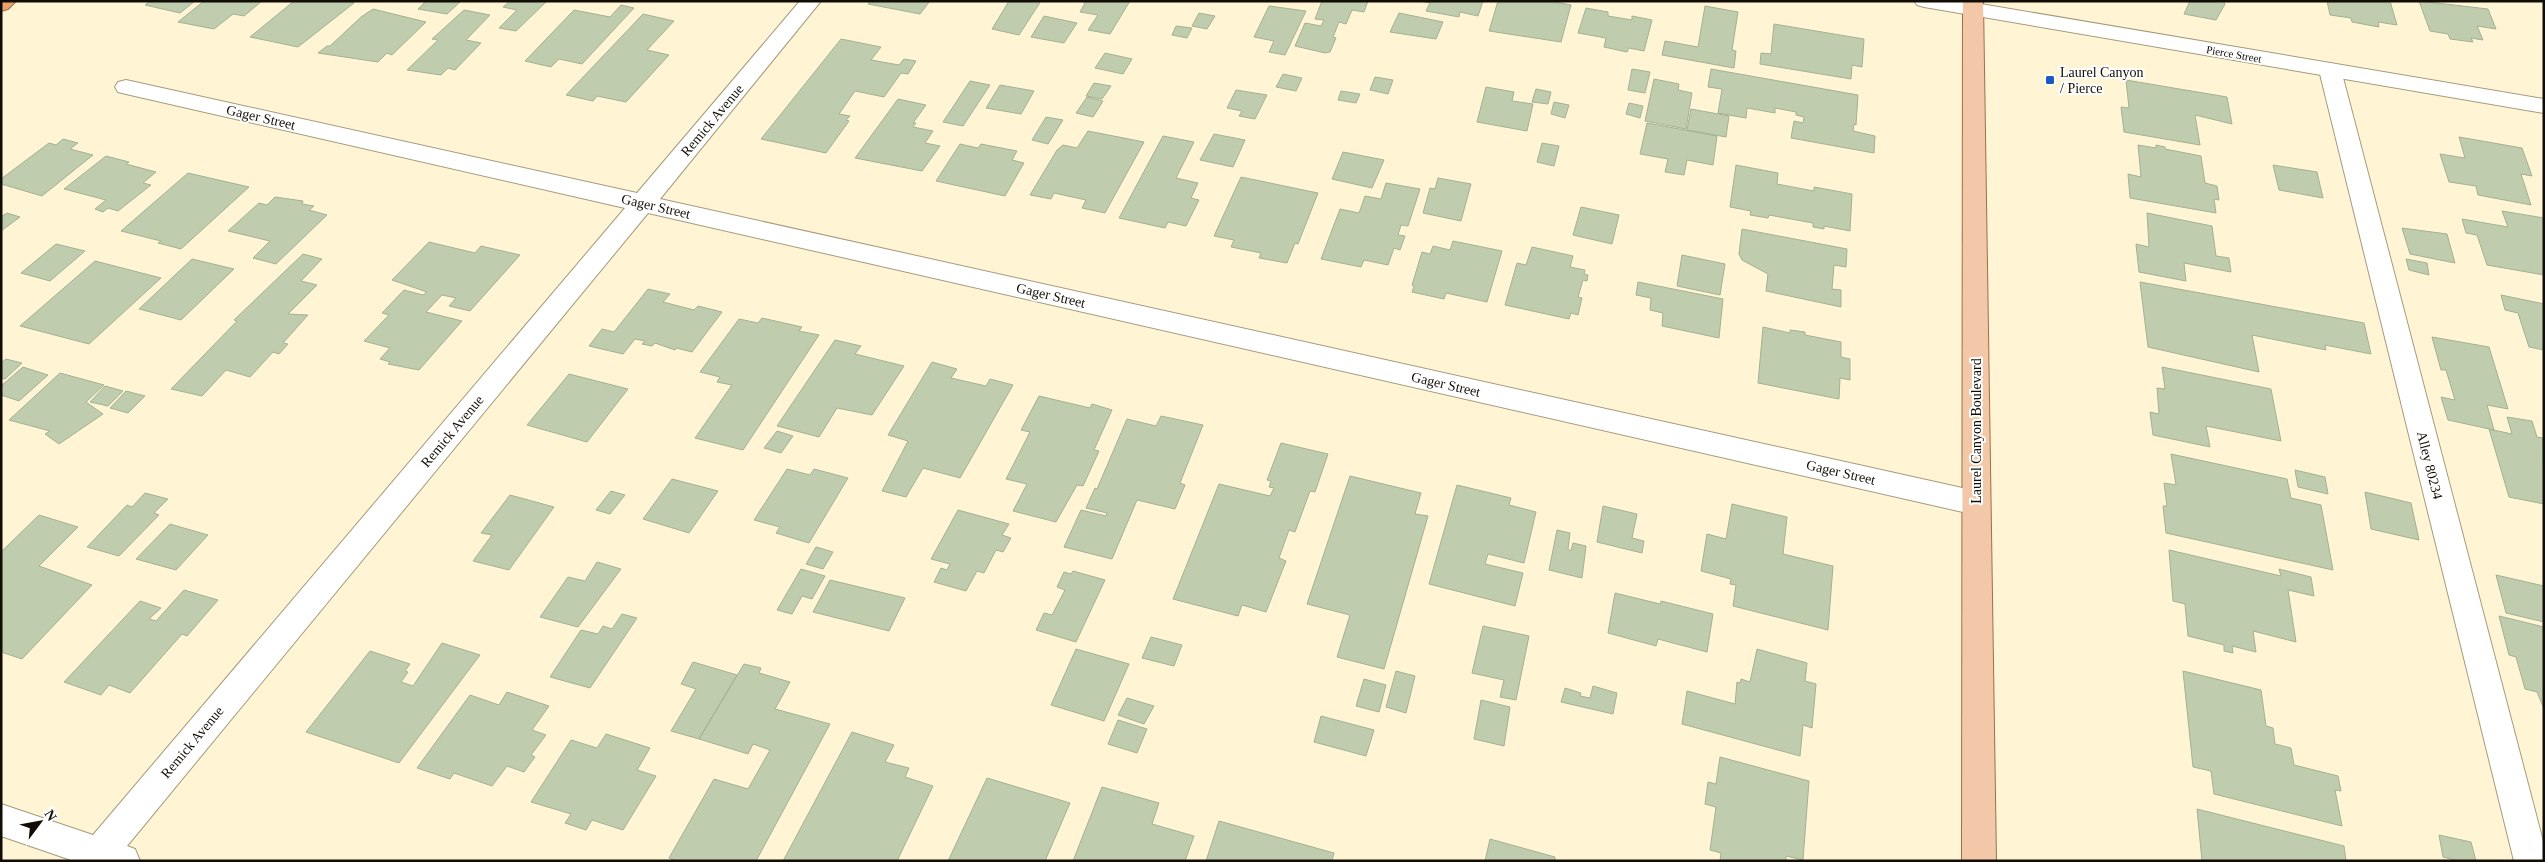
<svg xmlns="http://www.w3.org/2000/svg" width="2545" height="862" viewBox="0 0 2545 862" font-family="'Times New Roman',serif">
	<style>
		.building { fill: #bfccae; stroke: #a4b194 }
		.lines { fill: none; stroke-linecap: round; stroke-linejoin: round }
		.lane-casing { stroke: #a49b7d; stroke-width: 2 }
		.street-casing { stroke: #a49b7d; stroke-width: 2 }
		.secondary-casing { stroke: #a49b7d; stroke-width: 2 }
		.primary-casing { stroke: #9d6f49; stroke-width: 2 }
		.highway-casing { stroke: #9d6f49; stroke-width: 2 }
		.lane { fill: #fff; fill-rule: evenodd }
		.street { fill: #fff; fill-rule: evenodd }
		.secondary { fill: #fff; fill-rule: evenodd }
		.primary { fill: #f2c8a8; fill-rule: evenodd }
		.highway { fill: #e9a46e; fill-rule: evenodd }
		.poi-dot { fill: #1959c4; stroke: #fff; stroke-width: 2 }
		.labels { text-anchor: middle; stroke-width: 4; stroke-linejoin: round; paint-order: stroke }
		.far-street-label { font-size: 11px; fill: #110d04; stroke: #fff }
		.poi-label { font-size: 14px; fill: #110d04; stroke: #fff; text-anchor: start }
		.street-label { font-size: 14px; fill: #110d04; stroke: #fff }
	</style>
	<rect width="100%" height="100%" fill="#fff5d5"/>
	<path class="building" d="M150,1H195L180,13L145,5Z
		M204,1H262L244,16L233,14L214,29L178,22Z
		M294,1H346L354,3L298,47L250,37Z
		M426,1H461L447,14L418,9Z
		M510,1H547L516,31L499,28L517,10L503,7Z
		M870,1H930L920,14L868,4Z
		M1009,1H1041L1019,35L992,29Z
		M1130,1L1110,34L1088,30L1098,15L1080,12L1085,3L1082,1Z
		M1322,1H1368L1364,12L1352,10L1346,24L1339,22L1333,37L1336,38L1330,52L1325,53L1295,46L1305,23L1321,26L1324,20L1315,19Z
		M1420,1H1483L1478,16L1460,12L1459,17L1426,11L1430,3Z
		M1498,1H1549L1571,5L1561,42L1489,31Z
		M2190,1H2224L2225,4L2216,20L2184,14Z
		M2327,1H2390L2397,25L2378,22L2379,27L2352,22L2351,18L2330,15Z
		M2419,1L2488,9L2496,29L2477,26L2483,40L2471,38L2473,42L2450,39L2448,34L2430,31Z
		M621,5L634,8L582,64L559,59L551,67L525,61L574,10L610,17Z
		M1269,6L1306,11L1285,55L1269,52L1274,41L1254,37Z
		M1705,6L1738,12L1732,50L1736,51L1734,68L1662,55L1665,41L1698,47Z
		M1586,8L1608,12V16L1632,20V16L1652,20L1644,51L1629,48L1627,52L1604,47L1606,38L1578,33Z
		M373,9L426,22L392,55L387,53L378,62L318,53L327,46H330L361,17Z
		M464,10L490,15L466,40L481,43L455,70L448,68L441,75L407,70L438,40L432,39Z
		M1199,13L1215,16L1207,29L1192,26Z
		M1399,13L1443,22L1436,39L1390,32Z
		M643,14L674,21L647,50L669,55L626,102L597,96L593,101L566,95Z
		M1044,16L1077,23L1064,43L1031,37Z
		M1774,24L1864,39L1862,67L1852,65L1851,79L1760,64L1761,53L1771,54Z
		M1176,26L1192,28L1187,38L1172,35Z
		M841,39L881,47L871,60L899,65L904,59L916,61L908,74L901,73L884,97L855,91L839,114L850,116L846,120L849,121L826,153L761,139Z
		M1105,53L1132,59L1123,74L1095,68Z
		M1632,69L1650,72L1645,93L1628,90Z
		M1711,69L1858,95L1856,125L1854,124L1853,131L1875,136L1874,153L1791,138L1794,121L1803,123L1804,117L1796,115V112L1775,108V113L1747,108L1746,118L1718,113L1722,89L1708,87Z
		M1283,74L1302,78L1296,91L1276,87Z
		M1375,77L1393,80L1388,94L1370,90Z
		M1654,79L1679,84L1678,90L1692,93L1686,129L1645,121Z
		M2126,80L2227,97L2232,124L2195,115L2200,145L2124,132L2121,107L2129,108Z
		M970,81L990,85L963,126L943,122Z
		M1094,83L1111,86L1102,99L1086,96Z
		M1000,85L1034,91L1021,114L986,108Z
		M1486,87L1514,92L1512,101L1533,104L1527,131L1477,122Z
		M1536,89L1551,92L1548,104L1532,102Z
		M1236,90L1267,95L1255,119L1239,116L1242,111L1227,108Z
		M1341,91L1360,94L1356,103L1338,100Z
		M1087,97L1103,101L1093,117L1076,113Z
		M898,99L926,105L913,123H916L913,127L933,131L925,143L940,146L922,171L855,158Z
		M1554,102L1569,105L1565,118L1551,114Z
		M1629,103L1643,106L1640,118L1626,114Z
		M1691,109L1729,116L1726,137L1687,130Z
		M1046,117L1063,120L1048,144L1032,140Z
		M1647,123L1717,136L1713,165L1687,160L1684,175L1665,172L1668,159L1640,154Z
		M1088,131L1144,142L1105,213L1082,208L1086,200L1054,193L1051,199L1030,195L1057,150L1063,145L1077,148Z
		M1214,134L1245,140L1233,167L1200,160Z
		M1163,136L1194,142L1176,178L1198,183L1191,198L1199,200L1186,226L1168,222L1165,228L1119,218Z
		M2459,137L2522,148L2532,176L2521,174L2531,205L2478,195L2476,186L2449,182L2440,154L2465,158Z
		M63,139L78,143L70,149L93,155L42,196L1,184V179L49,143L56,145Z
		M1542,143L1559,146L1554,166L1537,162Z
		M960,144L978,148L981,144L1017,151L1012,160L1024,163L1005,196L936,181Z
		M2138,145L2156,148V145L2165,147V149L2201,156L2205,183L2217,186L2219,200L2214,199L2216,213L2130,198L2128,174L2141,177Z
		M1343,152L1384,160L1372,188L1332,179Z
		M106,156L129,162L126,164L156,172L143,183L151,185L118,211L108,208L103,212L95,209L106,200L64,189Z
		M1736,165L1778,173L1777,184L1814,191V187L1852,194L1850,231L1824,226V229L1813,227V223L1769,215L1768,218L1750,215L1751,211L1730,207Z
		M2273,165L2317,172L2323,198L2279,190Z
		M188,173L249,187L181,249L158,243L161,241L121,231Z
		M1241,177L1318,193L1298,244L1295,243L1287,263L1259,258L1261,253L1231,247L1234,240L1214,236Z
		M1438,178L1471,184L1461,221L1423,213L1430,188L1435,189Z
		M1386,183L1420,189L1408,226L1401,225L1398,235L1405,236L1400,250L1394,248L1388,265L1364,260L1361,267L1321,259L1340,209L1359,213L1365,196L1381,199Z
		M275,197L303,201L302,204L314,206L309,210L327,215L276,264L253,258L270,241L228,231L259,203L267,205Z
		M1581,207L1619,215L1612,244L1573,235Z
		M2502,211L2544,218V275L2487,265L2477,235L2466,233L2462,219L2508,227Z
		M7,213L20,217L1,231V217Z
		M2147,213L2212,226L2216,256L2229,258L2231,272L2184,263L2186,281L2139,272L2136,244L2149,247Z
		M2402,228L2447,234L2455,263L2410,254Z
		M1742,229L1847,249L1846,267L1834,265L1832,289L1841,290V307L1766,291L1768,274L1742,260L1739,254Z
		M1453,241L1502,251L1487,302L1446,293L1444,299L1412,292L1414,286L1412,285L1422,252L1430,254L1433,246L1450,250Z
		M429,242L475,253L481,246L520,255L470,311L449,306L456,298L442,295L426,312L462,321L419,370L388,364L390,362L380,359L390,348L364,341L389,315L382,313L404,290L423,295L427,292L392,280Z
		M56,244L85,251L50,281L21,273Z
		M1532,247L1573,256L1570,267L1585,270L1584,274L1588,275L1587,281L1583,280L1578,297L1582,298L1578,315L1571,313L1569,319L1505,305L1517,263L1526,265Z
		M303,254L322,259L301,281L317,285L288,314L308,315L283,343L288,344L279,354L273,352L250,377L226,370L202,396L171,389L237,321L234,320Z
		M1682,255L1725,264L1720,295L1677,286Z
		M192,259L234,269L181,320L139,309Z
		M2406,259L2427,263L2429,275L2409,270Z
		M95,261L161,278L89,344L20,326Z
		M1638,282L1723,299L1719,338L1662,326L1663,313L1650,310L1651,298L1636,295Z
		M2140,282L2364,323L2371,354L2325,345L2326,350L2252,335L2259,372L2148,347Z
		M648,289L670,294L663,302L694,310L698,306L722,312L692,352L676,348L675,350L655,343L652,346L642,344L645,341L635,339L623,354L589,346L602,329L614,332Z
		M2501,295L2544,304V350L2529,347L2518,313L2505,310Z
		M762,318L802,327L799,331L819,335L743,450L695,438L732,385L717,382L720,377L700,372L739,319L758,323Z
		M1763,327L1790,333V330L1805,332V335L1841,342V357L1850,359V380L1840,378L1839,399L1758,383Z
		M2432,337L2489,347L2508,409L2487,405L2494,430L2448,420L2441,397L2455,400L2446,370H2441Z
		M835,340L861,346L855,354L904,366L872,415L837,408L819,437L777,426Z
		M6,359L22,363L5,379L1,378V363Z
		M932,362L957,369L951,378L986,386L990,379L1013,385L960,478L923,468L906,497L882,491L908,441L888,435Z
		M23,367L48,375L19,401L1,395V386Z
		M2162,367L2271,389L2281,441L2206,426L2210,447L2153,435L2150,412L2159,414L2157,388L2165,389Z
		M60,373L104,385L86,402L103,414L59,444L45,434L50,431L9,420Z
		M569,374L628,389L587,442L527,425Z
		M105,386L123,391L108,406L90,402Z
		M126,391L145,396L128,413L110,408Z
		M1039,396L1090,408L1092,404L1112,410L1094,450L1099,451L1083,486L1077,485L1056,522L1013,511L1027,484L1006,479L1030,432L1021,430Z
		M1161,416L1203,425L1180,483L1185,485L1175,509L1137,500L1112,559L1064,547L1081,510L1106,516L1107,513L1086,508L1095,488L1097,489L1127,419L1156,426Z
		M2507,417L2532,421L2537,437L2543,438L2544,504L2509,497L2489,429L2512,434Z
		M777,431L793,436L781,453L764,448Z
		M1281,443L1328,454L1315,492L1310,491L1295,532L1289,530L1279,558L1286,561L1266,612L1242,605L1238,616L1173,599L1219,484L1270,496L1274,488L1269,487L1271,481L1267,480Z
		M2171,454L2287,479L2291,498L2321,505L2333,570L2166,533L2163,506H2167L2164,483L2176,485Z
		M787,469L810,475L814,469L848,478L809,543L776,533L780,527L754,520Z
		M2295,470L2325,477L2328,494L2298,487Z
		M1350,476L1421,493L1415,514L1428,516L1384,669L1337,657L1350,615L1307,604Z
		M672,479L718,491L689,533L643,519Z
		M1457,485L1511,498L1509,505L1536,512L1524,563L1488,554L1485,564L1523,573L1515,606L1429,584Z
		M611,491L625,495L610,514L596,510Z
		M2365,492L2411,503L2419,540L2371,529Z
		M145,493L168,499L154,513L159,515L119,556L87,547L127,505L132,507Z
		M510,495L554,507L509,570L473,561L492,535L481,533Z
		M1732,504L1787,517L1783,554L1833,566L1828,630L1733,606L1736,585L1730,584L1731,579L1701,571L1707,534L1726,539Z
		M1603,506L1637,514L1632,538L1644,541L1642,553L1597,542Z
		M958,510L1009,524L1002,535L1011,538L1003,552L996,550L984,573L977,571L966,591L934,582L941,568L947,570L950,564L931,559Z
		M39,515L78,527L39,566L92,585L22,659L1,652V552Z
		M170,524L208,535L176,570L136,559Z
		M1557,530L1570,533L1568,549L1571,551L1573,543L1586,546L1582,578L1549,570Z
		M816,547L833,552L823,569L806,564Z
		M2169,550L2281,576L2279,569L2311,577L2314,596L2288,590L2296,642L2253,631L2256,652L2232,646L2233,653L2224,651V645L2188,636L2185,604L2173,601Z
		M597,562L621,569L578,627L540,617L568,577L585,581Z
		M801,569L825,576L812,599L802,596L792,614L777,610Z
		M1073,571L1105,580L1076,642L1036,630L1044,613L1052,615L1065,590L1057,587L1064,572L1071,574Z
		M2496,575L2544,586V622L2506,613Z
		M830,580L905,598L889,631L813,612Z
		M184,590L218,600L187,636L182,634L130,693L109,685L101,695L64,682L140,601L161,608L149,619L156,621Z
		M1615,593L1660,604L1661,601L1713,614L1707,652L1658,639L1656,646L1608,633Z
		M622,614L637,618L590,688L550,677L581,630L598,634L603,626L612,629Z
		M2499,616L2544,627V709L2537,692L2525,689L2516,657L2509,655Z
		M1483,626L1529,636L1516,700L1500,697L1504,680L1472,673Z
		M1151,637L1182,645L1174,666L1142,658Z
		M442,643L480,655L399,763L306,732L370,651L410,664L405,671L408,672L401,682L413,686Z
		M1076,649L1129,664L1104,721L1051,705Z
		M1757,649L1807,663L1805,681L1816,684L1812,728L1803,725L1800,756L1682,724L1687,691L1735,704L1737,682L1740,683L1741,679L1750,682Z
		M693,662L737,675L699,739L671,731L696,689L681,684Z
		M744,664L761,668L759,673L790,682L775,709L830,724L756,861H677L669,858L714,779L748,789L770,750L753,744L748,754L699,739Z
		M1396,671L1415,676L1406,713L1386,707Z
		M2183,671L2261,690L2266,726L2273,728L2275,744L2291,748L2294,765L2338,776L2341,791L2335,790L2342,826L2214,794L2211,771L2193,767Z
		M1364,679L1386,685L1379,712L1356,706Z
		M1593,686L1617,693L1613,714L1561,702L1565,688L1581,693L1580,696L1590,698Z
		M507,692L549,706L532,730L546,735L531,755L535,757L524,772L507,766L492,786L454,773L450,779L417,768L470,695L499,705Z
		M1127,698L1154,706L1144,724L1118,715Z
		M1481,700L1510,707L1504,746L1474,739Z
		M1321,716L1374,730L1366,756L1314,742Z
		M1118,720L1147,729L1137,753L1108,744Z
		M852,732L894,745L885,762L909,768L905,777L933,786L897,861H783Z
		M606,734L650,748L637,770L656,776L623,830L592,820L586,830L565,823L571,814L531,802L571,740L597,748Z
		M1720,757L1809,781L1803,860L1786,856V861H1720L1721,853L1710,850L1716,807L1705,804L1708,782L1716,784Z
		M987,778L1070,803L1045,861H948Z
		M1102,787L1159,803L1152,824L1194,836L1185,861H1073Z
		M2197,809L2344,846L2346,861H2202Z
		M1219,821L1334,853L1332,861H1206Z
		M2439,835L2471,842L2476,861H2459L2443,857Z
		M1490,839L1555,857V861H1485Z"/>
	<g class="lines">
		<defs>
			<path id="lane" d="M2330,63L2338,65L2341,70L2544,845V861H2514L2319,70L2322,65Z"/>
			<path id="street" d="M800,1H821L660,199L1976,491L1986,495L1990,503L1986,511L1976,515L648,213L127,846L135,849L140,861H74L1,836V804L93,835L625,208L126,94L118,92L115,87L118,82L126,80L637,193Z"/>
			<path id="secondary" d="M1914,1H1963L2544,99V113L1924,7L1917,5Z"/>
			<path id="primary" d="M1963,1H1983L1996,861H1962Z"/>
			<path id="highway" d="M1,1H16L8,9L1,11Z"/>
		</defs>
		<use href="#lane" class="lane-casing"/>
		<use href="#street" class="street-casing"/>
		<use href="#secondary" class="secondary-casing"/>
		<use href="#primary" class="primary-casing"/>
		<use href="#highway" class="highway-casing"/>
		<use href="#lane" class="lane"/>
		<use href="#street" class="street"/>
		<use href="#secondary" class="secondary"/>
		<use href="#primary" class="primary"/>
		<use href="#highway" class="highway"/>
	</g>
	<rect class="poi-dot" x="2045" y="75" width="10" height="10" rx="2.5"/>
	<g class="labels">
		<g class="far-street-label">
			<text transform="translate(2234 54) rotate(10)" y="4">Pierce Street</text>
		</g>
		<g class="poi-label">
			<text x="2060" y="77">Laurel Canyon<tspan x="2060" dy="16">/ Pierce</tspan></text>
		</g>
		<g class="street-label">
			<text transform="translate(261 117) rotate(13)" y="5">Gager Street</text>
			<text transform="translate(712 120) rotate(-50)" y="5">Remick Avenue</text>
			<text transform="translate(656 206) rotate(13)" y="5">Gager Street</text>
			<text transform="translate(1051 295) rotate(13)" y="5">Gager Street</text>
			<text transform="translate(1446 384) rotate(13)" y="5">Gager Street</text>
			<text transform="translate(452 431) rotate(-50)" y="5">Remick Avenue</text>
			<text transform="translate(1976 431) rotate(-90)" y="5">Laurel Canyon Boulevard</text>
			<text transform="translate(2430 465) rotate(76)" y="5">Alley 80234</text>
			<text transform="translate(1841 472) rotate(13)" y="5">Gager Street</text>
			<text transform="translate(192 742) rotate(-50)" y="5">Remick Avenue</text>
		</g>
	</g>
	<rect width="2545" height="862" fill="none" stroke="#110d04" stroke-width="5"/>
	<g transform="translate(40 822) rotate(58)" stroke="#ffffff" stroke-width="4" paint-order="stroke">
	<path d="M0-4L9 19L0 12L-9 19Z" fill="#110d04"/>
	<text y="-8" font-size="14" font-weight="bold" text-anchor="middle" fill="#110d04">N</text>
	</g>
</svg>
